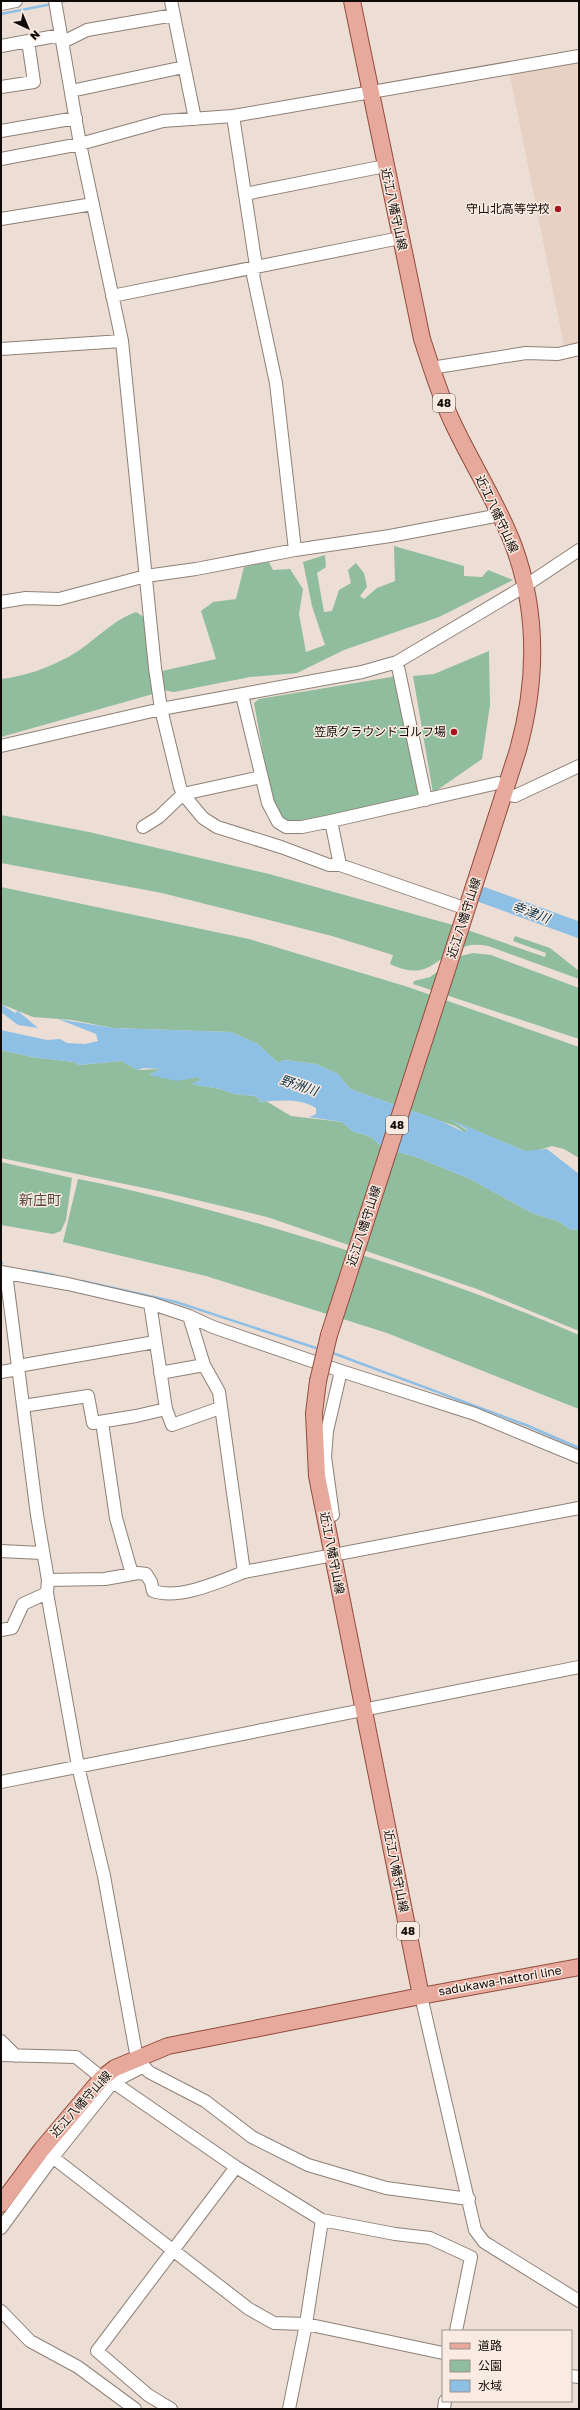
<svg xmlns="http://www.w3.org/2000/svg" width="580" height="2410" viewBox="0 0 580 2410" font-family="'Golos Text','Noto Sans JP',sans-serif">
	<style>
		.built { fill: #e7d1c3 }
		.green { fill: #8fbd9d }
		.water { fill: #8ebfe5 }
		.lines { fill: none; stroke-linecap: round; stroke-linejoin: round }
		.stream { stroke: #8ebfe5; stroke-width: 2.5 }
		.river { stroke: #8ebfe5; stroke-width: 16 }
		.minor-casing { stroke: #8d8077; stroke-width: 14 }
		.major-casing { stroke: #914c3d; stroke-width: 18 }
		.minor { stroke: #fff; stroke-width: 12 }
		.major { stroke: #e6a99c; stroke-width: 16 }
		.major-bridge-casing { stroke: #914c3d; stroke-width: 18; stroke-linecap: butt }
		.major-bridge { stroke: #e6a99c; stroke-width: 16 }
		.poi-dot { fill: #a8141b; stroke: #faebe2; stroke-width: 1.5 }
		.labels { text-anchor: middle; stroke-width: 3; stroke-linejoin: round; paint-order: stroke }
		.shield { fill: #faebe2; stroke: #564e49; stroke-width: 1 }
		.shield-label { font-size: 11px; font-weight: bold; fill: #100b08 }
		.street-label { font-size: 12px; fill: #100b08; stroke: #faebe2 }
		.poi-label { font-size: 12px; fill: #100b08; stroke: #faebe2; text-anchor: end }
		.water-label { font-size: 13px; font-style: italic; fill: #062f48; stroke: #faebe2 }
		.quarter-label { font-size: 14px; fill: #554942; stroke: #faebe2 }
	</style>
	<rect width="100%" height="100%" fill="#edded5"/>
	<path class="built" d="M579,58V347L569,350L564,346L509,71Z"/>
	<path class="green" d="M394,546L464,566V576L482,577L488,570L513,580L439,617L344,650L297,673L250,677L174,692L162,690V671L216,659L201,611L213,602L236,599L244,567L269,562L273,570L290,569L303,589L299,614L306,652L325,645L312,606L303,562L325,555L326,567L317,573L324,612L332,611L339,590L351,583L348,570L356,563L364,573L367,587L360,596L364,599L377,588L395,581Z
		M136,612L144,617L153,694L1,737V679C26,676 48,668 70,656C93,643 111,621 136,612Z
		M489,651L490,705L482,759L433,793L413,676L434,674Z
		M397,676L420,797L299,824C285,821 279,815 272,802L254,703L259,699Z
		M1,815L89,832L269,874L453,925L545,957L546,953L513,941L515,936L550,948L579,971V979L488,946C481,945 474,944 467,946C433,956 431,983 390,964L393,955L332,936L162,893L1,863Z
		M1,887L249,939L408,987L579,1047V1158L564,1149L552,1146L536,1151H525L451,1120L468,1131L464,1132L455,1126L350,1089L338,1074L316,1064L284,1060L278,1063L258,1044L231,1032L113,1028L72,1020L33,1017L1,1004Z
		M473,953L491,955L579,988V1039L413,984L414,981L430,977L460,956Z
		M1,1050L32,1057L74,1062L79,1065L121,1061L138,1070L160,1069L149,1075L198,1077L201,1080L192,1084L220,1089L234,1094L254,1096L261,1100L259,1102L266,1101L291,1116L342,1122L352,1131L371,1137L383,1148L416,1157L470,1179L532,1213L560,1222L569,1229L579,1230V1331L477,1289L267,1217L163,1192L1,1158Z
		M1,1162L72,1178L66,1220L61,1231L53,1234L1,1225Z
		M78,1179C159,1195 238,1217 317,1241C406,1268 494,1298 579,1335V1409L387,1333L206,1276L63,1242Z"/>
	<path class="water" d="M1,1004L15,1013L18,1011L38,1028L18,1025L1,1012Z
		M58,1019L113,1028L231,1032L258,1044L278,1063L284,1060L316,1064L338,1074L350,1089L439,1120L464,1132L468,1130L447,1118L525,1151L547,1149L579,1174V1230L569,1229L560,1222L532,1213L470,1179L416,1157L383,1148L371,1137L352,1131L342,1122L309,1117L316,1114V1108C298,1097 277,1101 257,1102L261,1100L254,1096L234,1094L220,1089L191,1084L201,1080L198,1077L177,1081L149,1075L160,1069L144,1068L138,1070L121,1061L79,1065L74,1062L32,1057L1,1050V1030L47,1040L60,1039L67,1043L85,1044L98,1041L96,1034Z"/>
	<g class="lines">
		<path class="stream" d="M58,2L66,1
			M1,14L52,4
			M1,1263H2
			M33,1271L54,1275
			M82,1281L176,1302L319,1349
			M330,1352L526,1425L579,1448"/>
		<path class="river" d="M483,895L579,930"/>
		<defs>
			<path id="minor" d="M55,1L80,144L122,341L155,668L161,709L180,787L183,794L203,818L217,827L281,847L329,865H340L467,909
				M171,1L195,119
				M1,4L16,1
				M63,42L87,30L174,15
				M1,46L61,35
				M1,87L34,82L28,41
				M71,91L184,67
				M233,116L256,266L253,275L276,383L295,550
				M1,131L76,118
				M1,159L80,144L163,121L233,116L579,56
				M245,194L385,166
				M1,219L93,204
				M112,296L400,238
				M1,349L122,341
				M431,368L526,353L558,354L579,349
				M1,602L26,598L59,599L146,576L196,569L295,550L390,536L500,515
				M397,662L426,800
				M242,695L268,803L278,822L286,827H302L331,821L498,783
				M1,746L161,709L362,672L397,662L525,586L579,550
				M504,794L515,796L579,766
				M331,821L340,865
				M143,827L159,817L183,794L261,777
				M1,1272L68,1284L150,1303L189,1316L213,1327L341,1371L475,1414L579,1457
				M6,1273L37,1515L48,1580L47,1593L78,1766L104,1876L137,2059L149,2072L205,2101L252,2137L308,2165L386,2188L469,2199
				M150,1303L166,1409L172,1425L220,1408
				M189,1316L204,1365L219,1392L244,1572
				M18,1366L155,1342
				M1,1372L18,1369
				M160,1373L204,1365
				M23,1406L88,1396L93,1423L136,1416L166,1409
				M102,1422L116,1518L132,1574
				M333,1515L325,1457L327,1431L341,1371
				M1,1551L42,1553
				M48,1580L105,1579L138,1573L146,1574L151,1582L153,1591C179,1600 219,1582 244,1572L579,1508
				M1,1630L12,1628L23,1604L47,1593
				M1,1782L579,1667
				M421,1996L475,2230L484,2242L579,2301
				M1,2041L16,2056
				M1,2055L76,2057L102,2078
				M113,2082L236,2167L322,2220L395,2234L430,2238L471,2257L456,2331
				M42,2149L249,2309L274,2323L306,2324L443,2353
				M1,2228L53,2157L113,2082L144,2066
				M1,2311L30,2341L78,2367L135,2409
				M571,2376L579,2377
				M171,2409L148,2395L97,2351L236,2167
				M289,2409L306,2324L322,2220
				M444,2409L445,2401"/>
			<path id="major" d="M329,1335L518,750C537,682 538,611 513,544C496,500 470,461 451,419C439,393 431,366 422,339L352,1
				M421,1996L579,1967
				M1,2204L42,2149L102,2078L115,2068L168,2046L421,1996L317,1476L314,1413L318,1381"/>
		</defs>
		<use href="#minor" class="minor-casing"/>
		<use href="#major" class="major-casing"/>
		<use href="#minor" class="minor"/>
		<use href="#major" class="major"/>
		<defs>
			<path id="major-bridge" d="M318,1381L329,1335"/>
		</defs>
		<use href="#major-bridge" class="major-bridge-casing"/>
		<use href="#major-bridge" class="major-bridge"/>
	</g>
	<g class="poi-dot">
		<circle cx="558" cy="209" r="4"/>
		<circle cx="454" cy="732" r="4"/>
	</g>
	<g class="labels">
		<g class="shield">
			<rect x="433" y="394" width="22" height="18" rx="3"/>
			<rect x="386" y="1116" width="22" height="18" rx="3"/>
			<rect x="397" y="1922" width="22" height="18" rx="3"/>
		</g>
		<g class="shield-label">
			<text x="444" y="407">48</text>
			<text x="397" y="1129">48</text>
			<text x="408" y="1935">48</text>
		</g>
		<g class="street-label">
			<text transform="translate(394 209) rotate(78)" y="4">近江八幡守山線</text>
			<text transform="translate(497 514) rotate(65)" y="4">近江八幡守山線</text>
			<text transform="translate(464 918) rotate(-72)" y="4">近江八幡守山線</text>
			<text transform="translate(364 1226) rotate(-72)" y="4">近江八幡守山線</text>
			<text transform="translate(332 1553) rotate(79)" y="4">近江八幡守山線</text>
			<text transform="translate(396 1871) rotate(79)" y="4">近江八幡守山線</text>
			<text transform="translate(500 1981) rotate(-10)" y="4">sadukawa-hattori line</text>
			<text transform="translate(81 2104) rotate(-48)" y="4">近江八幡守山線</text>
		</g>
		<g class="poi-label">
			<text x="550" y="213">守山北高等学校</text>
			<text x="446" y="736">笠原グラウンドゴルフ場</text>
		</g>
		<g class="water-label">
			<text transform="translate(531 912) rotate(20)" y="5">幸津川</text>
			<text transform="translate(299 1085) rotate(19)" y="5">野洲川</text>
		</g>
		<g class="quarter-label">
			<text x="40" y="1205">新庄町</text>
		</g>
	</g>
	<rect width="580" height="2410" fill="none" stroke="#100b08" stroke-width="4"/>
	<rect x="442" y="2330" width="130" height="72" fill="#faebe2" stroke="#9c918b"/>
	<rect x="450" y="2343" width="20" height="6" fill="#e6a99c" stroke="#9c918b"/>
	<text x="478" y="2350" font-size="12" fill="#100b08">道路</text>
	<rect x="450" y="2360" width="20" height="12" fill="#8fbd9d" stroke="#9c918b"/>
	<text x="478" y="2370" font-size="12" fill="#100b08">公園</text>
	<rect x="450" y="2380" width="20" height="12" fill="#8ebfe5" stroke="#9c918b"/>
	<text x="478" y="2390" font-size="12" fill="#100b08">水域</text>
	<g transform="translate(28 28) rotate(136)" stroke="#faebe2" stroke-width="3" paint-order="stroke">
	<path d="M0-3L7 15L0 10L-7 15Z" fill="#100b08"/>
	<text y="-6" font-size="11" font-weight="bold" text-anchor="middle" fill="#100b08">N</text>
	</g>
</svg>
